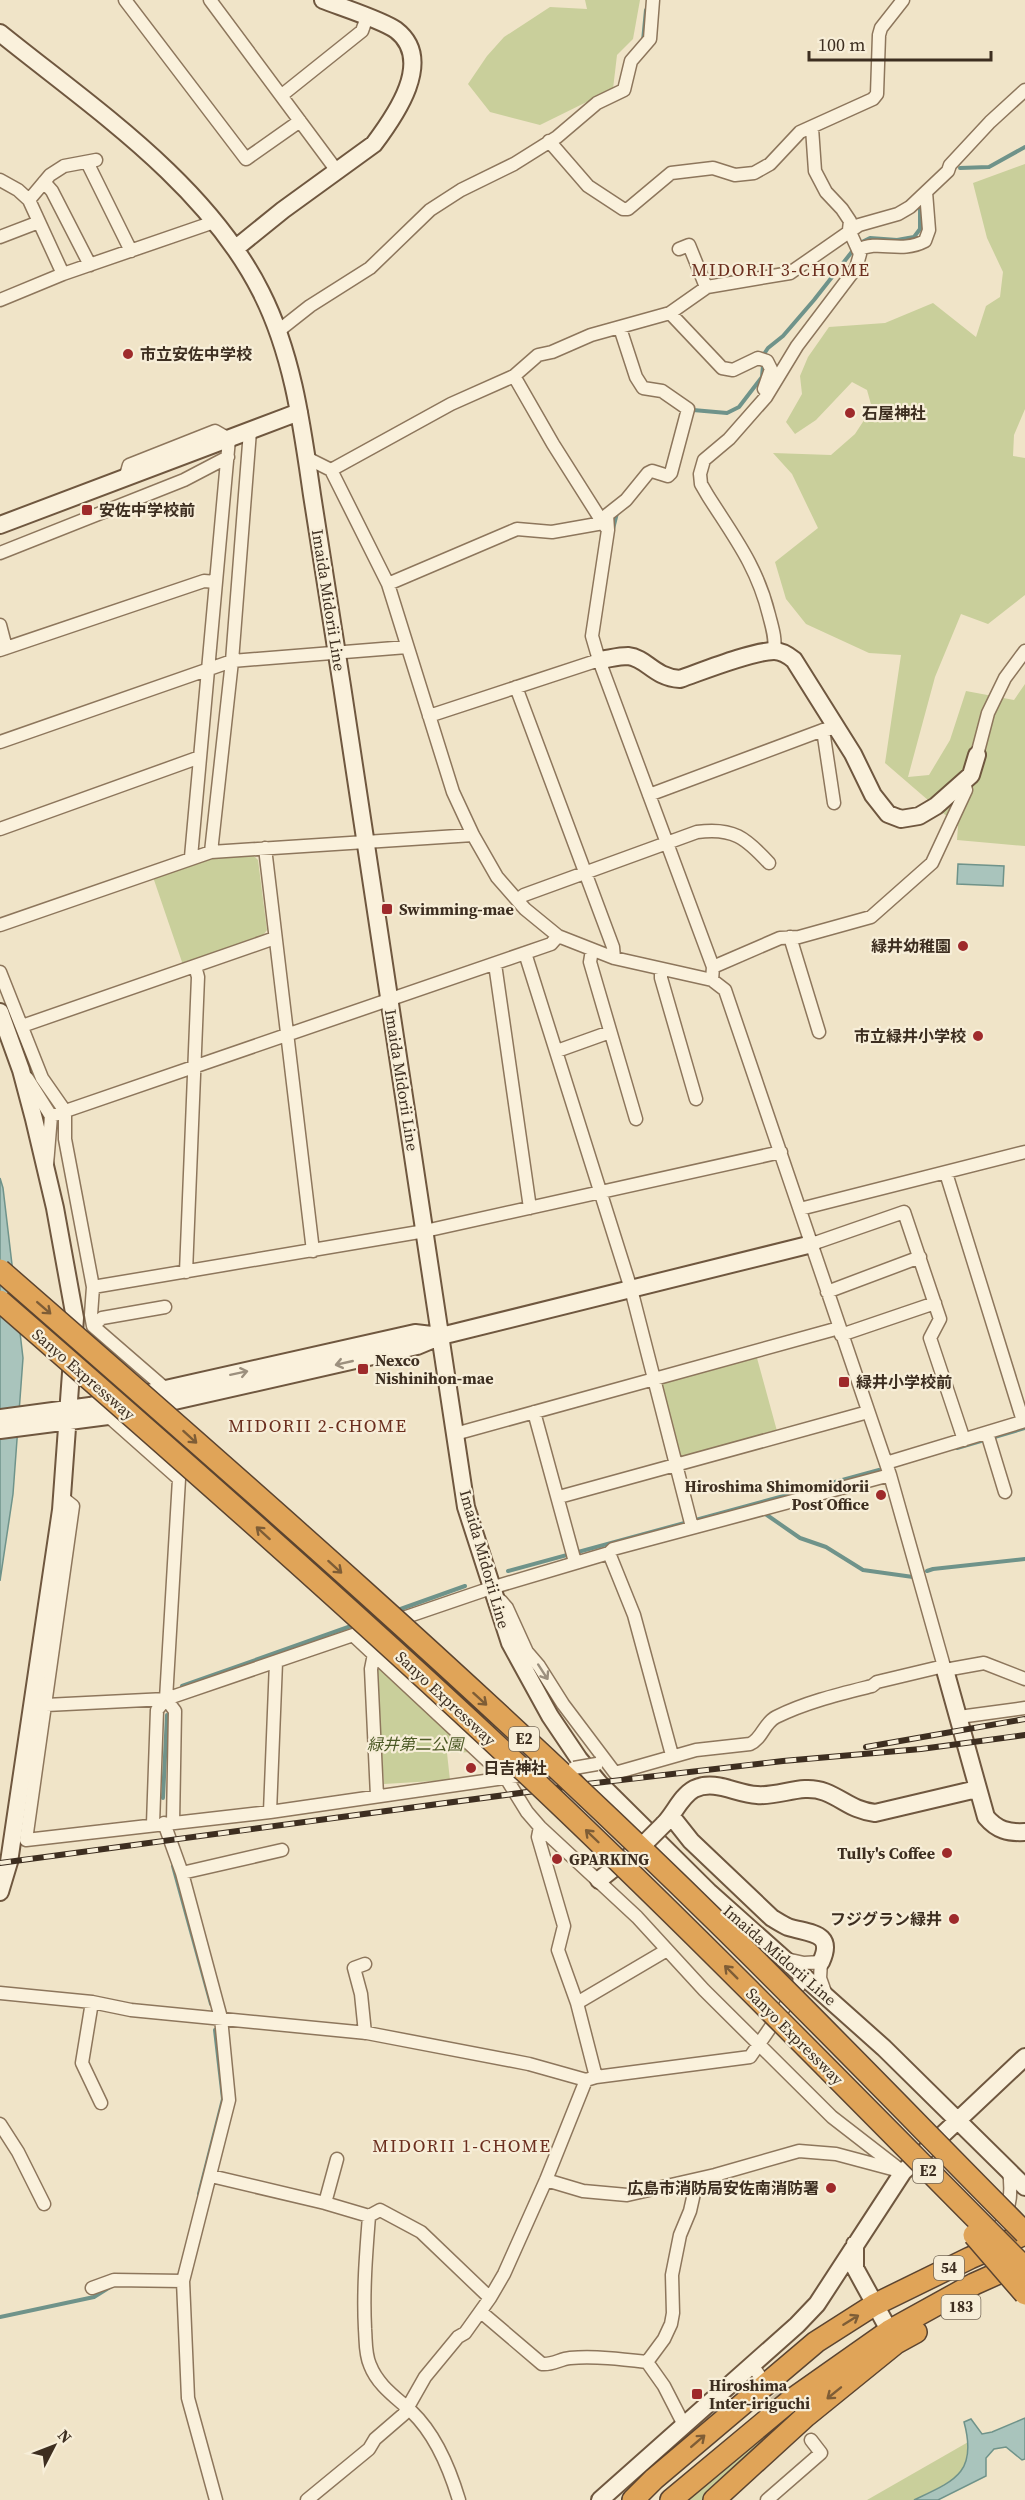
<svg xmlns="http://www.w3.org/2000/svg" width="1025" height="2500" viewBox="0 0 1025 2500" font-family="'Source Serif 4','Noto Sans JP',serif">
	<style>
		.green { fill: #c9cf9b }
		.water { fill: #a9c4bc; stroke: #6f938a; stroke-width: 1.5 }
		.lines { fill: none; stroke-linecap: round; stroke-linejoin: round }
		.stream { stroke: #6f938a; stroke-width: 4 }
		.street-tunnel { stroke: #ccc0a6; stroke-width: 12; stroke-dasharray: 12 6; stroke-linecap: butt }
		.street-casing { stroke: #8d765c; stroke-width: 15 }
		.secondary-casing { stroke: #6f573f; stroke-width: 20 }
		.highway-casing { stroke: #5b4430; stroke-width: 24 }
		.street { stroke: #faf1dc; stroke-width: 12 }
		.secondary { stroke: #faf1dc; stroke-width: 16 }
		.highway { stroke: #e0a458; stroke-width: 21 }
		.rail-casing { stroke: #3d2e20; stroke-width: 6 }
		.rail { stroke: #f7eed8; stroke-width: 4; stroke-dasharray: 11; stroke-linecap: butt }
		.street-bridge-casing { stroke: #8d765c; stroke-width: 15; stroke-linecap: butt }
		.secondary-bridge-casing { stroke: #6f573f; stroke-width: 20; stroke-linecap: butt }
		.highway-bridge-casing { stroke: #5b4430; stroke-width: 24; stroke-linecap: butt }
		.street-bridge { stroke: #faf1dc; stroke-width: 12 }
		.secondary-bridge { stroke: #faf1dc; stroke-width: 16 }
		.highway-bridge { stroke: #e0a458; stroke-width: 21 }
		.oneway { stroke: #7e5d36 }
		.oneway2 { stroke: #9c907e }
		.poi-dot { fill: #9e2a2b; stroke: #f7eed8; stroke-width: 2 }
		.labels { text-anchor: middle; stroke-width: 4.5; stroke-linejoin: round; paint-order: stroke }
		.shield { fill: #f7eed8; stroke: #756857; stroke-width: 1.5 }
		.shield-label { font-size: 15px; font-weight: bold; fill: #3d2e20 }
		.poi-label { font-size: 16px; font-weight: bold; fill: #3d2e20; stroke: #f7eed8; text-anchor: start }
		.street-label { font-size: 16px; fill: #3d2e20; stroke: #f7eed8 }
		.park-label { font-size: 16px; font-style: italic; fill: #4d5a26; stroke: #f7eed8 }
		.neighbourhood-label { font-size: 18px; letter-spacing: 1.5px; fill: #6b2e1e; stroke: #f7eed8 }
	</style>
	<rect width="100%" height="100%" fill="#f0e4c8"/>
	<path class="green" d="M585,0H640L633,39L617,55L613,89L540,125L490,112L468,84L487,56L504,37L550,7L587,9Z
		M1025,164V409L1014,435L1013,456L1025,458V595L988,624L961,614L935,677L908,777L929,775L950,740L966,691L1014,700L1025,684V846L957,840L958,826L885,763L901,655L869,653L806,624L786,599L775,562L818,528L792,474L773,453L831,455L855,434L872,408L867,390L852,382L816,420L795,434L786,422L802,394L800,376L808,357L829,327L885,323L933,303L976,337L986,306L1000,297L1003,272L987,238L973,183Z
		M254,856L258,860L267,930L261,938L183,965L153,877L210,858Z
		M757,1358L777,1431L683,1457L679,1455L660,1386L663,1382Z
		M380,1663L474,1752L447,1753L450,1780L384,1784L376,1673Z
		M817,2394L707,2500H688Z
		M970,2441L964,2470L956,2477L938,2488L914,2500H867Z"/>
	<path class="water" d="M958,864L1004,866L1003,886L957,884Z
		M0,1178L3,1188L23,1358L13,1494L0,1581Z
		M1025,2418V2459L1022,2460L1006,2447L994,2449L986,2458V2476L938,2500H914C954,2481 978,2473 964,2422L971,2419L982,2434L992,2432Z"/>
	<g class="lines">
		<path class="stream" d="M643,41L646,10
			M960,168L989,167L1025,147
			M692,412L693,410L727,413L739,407L762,377L764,354L768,348L783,336L814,300L858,244L870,238L897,240L914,237L920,229V205
			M613,529L617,513
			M957,1448L1025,1428
			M764,1513L800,1538L826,1547L863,1570L913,1577
			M508,1571L879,1470
			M927,1571L933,1569L1025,1559
			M395,1611L465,1586
			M182,1686L354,1625
			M163,1798L167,1715
			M173,1866L211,2004
			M199,2194L223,2099L215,2030
			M0,2317L94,2297L110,2287"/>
		<path class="street-tunnel" d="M764,2380L811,2440"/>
		<defs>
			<path id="street" d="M125,0L246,159L300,121
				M210,0L337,171
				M282,95L362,31L367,17
				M549,141L588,186L623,209H628L671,173L713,168L735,175L754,173L770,164L800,132L873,99L877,94L879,35L881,28L903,0
				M87,162L131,251
				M0,180L18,190L29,200L63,274
				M44,182L52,191L90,265
				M29,200L50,175L64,166L96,160
				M0,237L39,222
				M679,249L689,245L706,287
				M858,250C879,239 900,254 925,241L929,230L926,192
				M0,300L63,274L214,222
				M670,313L722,368L733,370L758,358L767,361L771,369L764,389
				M620,328L636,377L643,388L662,391L688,409L671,473L668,476L652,471L648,473L626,500L607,515L608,530L592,636L599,660L713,967L712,980
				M277,332L310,306L370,268L430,210L461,190L514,164L557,137L597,103L624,90L631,61L650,39L653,0
				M514,376L553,444L603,523
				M307,458L331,470L388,584L453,792L473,835L497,877L525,909L558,936L614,958L712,980L725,990L890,1475L945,1670L984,1663L1025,1679
				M331,470L451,404L514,376L538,355L552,352L591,335L670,313L707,287L790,273L859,225L898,214L910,207L948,171L950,165L990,122L1025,90
				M125,479L129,465L215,431L229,439L191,857
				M0,553L184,480L228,457
				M388,584L517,529L552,532L603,523L608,530
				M0,625L6,648
				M0,650L204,581L216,582
				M774,651C776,638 772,627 769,615C757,566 734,537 708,496L701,484L700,474L704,460L729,439L766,397L797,346L856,268L860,254L849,230L850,221L842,209L826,192L815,171L812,128
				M516,687L613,947L614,958
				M429,716L599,660
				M823,730L834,803
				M0,742L232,661L407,647
				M977,755L988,713L1005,678L1025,651
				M649,795L823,730L836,728
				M0,829L200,757
				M265,848L313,1251
				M211,852L232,661L250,431
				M517,900L524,895L697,832C733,827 746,838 769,863
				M0,925L211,852L473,835
				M790,937L819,1032
				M592,950L590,962L636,1119
				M525,953L631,1289L692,1527
				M495,964L530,1208
				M713,967L780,938L799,937L871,917L932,863L966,790L964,782
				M661,969V978L696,1099
				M0,972L42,1078L65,1111V1139L93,1287L91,1315L93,1326L168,1391
				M22,1026L275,938
				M557,1051L610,1032
				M27,1078L51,1116L47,1165
				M51,1116L551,944L558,936
				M946,1173L1023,1421
				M800,1209L1025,1152
				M812,1244L904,1212L940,1319L930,1338L964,1440
				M186,1272L198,977L195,966
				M93,1287L425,1231L781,1152
				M827,1292L920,1257
				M93,1326L102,1318L165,1307
				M841,1335L935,1303
				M534,1412L575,1562
				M108,1416L179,1479L166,1699L157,1710L153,1824
				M987,1433L1005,1492
				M455,1434L839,1328
				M886,1463L1025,1421
				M559,1497L868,1412
				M63,1498L73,1506L26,1840L270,1812L560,1770
				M609,1553L634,1615L672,1755
				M501,1601L507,1608L527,1652L539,1666L563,1704L615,1773L696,1750L750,1744C762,1739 764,1723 776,1717C806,1702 840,1694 872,1686L877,1682L944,1666
				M354,1636L506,1778L527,1812L540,1827L637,1917L704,1990L832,2117L903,2172
				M374,1654L371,1669L377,1796
				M166,1699L175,1711L173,1823
				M46,1705L166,1699L491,1588L609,1553L613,1549L890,1475
				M959,1717L1025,1708
				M270,1812L276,1662
				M164,1823L182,1873L221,2018L229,2100L183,2281L188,2398L216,2500
				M540,1827L538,1837L564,1926L558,1950L577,2003L596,2077
				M182,1873L282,1850
				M786,1959L804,1963L821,1962L820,1978L826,1995
				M365,1964L354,1968L361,1994L365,2033
				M0,1993L92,2002L131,2010L367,2033L529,2064L586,2080L596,2077L750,2057L799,1986L800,1972
				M92,2002L82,2063L101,2103
				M577,2003L667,1950
				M0,2124L18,2152L44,2204
				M211,2176L325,2203L369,2216
				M546,2180L583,2191L627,2195L715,2175L799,2151L836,2154L896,2170
				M325,2203L337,2159
				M990,2239C1009,2218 1013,2198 1009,2171
				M92,2288L114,2280L183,2281
				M481,2312L542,2364C553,2365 560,2359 570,2358C595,2356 621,2359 647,2362L664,2386L684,2425
				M647,2362L664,2339L671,2324L673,2313L672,2275L680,2235L690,2211L697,2180
				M752,2365L759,2375
				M307,2500L369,2449L375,2439L404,2414L425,2377L458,2337L465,2333L490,2298L504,2274L546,2180L586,2080
				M459,2500C450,2470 435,2434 412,2412C397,2398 378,2386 370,2365C365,2354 366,2342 365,2329C363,2291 366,2254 369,2216L380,2210L421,2232L490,2298
				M767,2500L821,2453L811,2440"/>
			<path id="secondary" d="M0,33C93,108 206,183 261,292C293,355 302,426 312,495C322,558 332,622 342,686C384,960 424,1234 466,1507L510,1643L550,1716L579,1759L599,1783L709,1892L884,2048L1025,2187
				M236,248L283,210L374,144C395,116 435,60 396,30C382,20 341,7 323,0
				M0,525L299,412
				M599,660C608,659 618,656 628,656C647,658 653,677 680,679C703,671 752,651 774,651C782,651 788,655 794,660L853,754L873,795L888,814L901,819L919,816L936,806L971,775L977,755
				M0,1012L21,1070L34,1119L55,1208L75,1318L61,1510L9,1862L0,1892
				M0,1418L90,1406L415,1333L440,1336
				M0,1430L108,1416L417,1346L441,1336L812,1244
				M945,1670L986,1817C997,1830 1008,1833 1025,1832
				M672,1817L691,1841L772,1918C777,1921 783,1925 788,1927C810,1934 835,1932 821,1962
				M664,1824C674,1814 681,1796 694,1789C715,1779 736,1794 757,1795C780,1797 802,1783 825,1792C845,1800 852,1810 875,1813L977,1789
				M599,1880L642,1846
				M855,2244V2268L895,2341
				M600,2500L797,2325L817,2304L903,2172L1025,2057"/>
			<path id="highway" d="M633,2500L654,2479L816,2342L874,2305L970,2258L1025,2234
				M671,2500L791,2400L889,2331L974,2284L1021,2263
				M714,2500L806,2416L896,2343L916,2332"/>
		</defs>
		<use href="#street" class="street-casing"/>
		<use href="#secondary" class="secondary-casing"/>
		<use href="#highway" class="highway-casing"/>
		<use href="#street" class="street"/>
		<use href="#secondary" class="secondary"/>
		<use href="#highway" class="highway"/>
		<defs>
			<path id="rail" d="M866,1747L1025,1719
				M0,1863L587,1784L783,1761L921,1749L1025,1735"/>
		</defs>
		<use href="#rail" class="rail-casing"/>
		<use href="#rail" class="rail"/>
		<defs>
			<path id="street-bridge" d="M574,1768L597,1764"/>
			<path id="secondary-bridge" d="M642,1846L664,1824"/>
			<path id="highway-bridge" d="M0,1270C243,1482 486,1695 716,1921C821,2024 922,2129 1025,2233
				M0,1301C176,1454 352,1609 522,1769C694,1931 859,2101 1025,2268
				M974,2235L1025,2294"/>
		</defs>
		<use href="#street-bridge" class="street-bridge-casing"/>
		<use href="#secondary-bridge" class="secondary-bridge-casing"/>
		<use href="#highway-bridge" class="highway-bridge-casing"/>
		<use href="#street-bridge" class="street-bridge"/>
		<use href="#secondary-bridge" class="secondary-bridge"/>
		<use href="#highway-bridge" class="highway-bridge"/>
	</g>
	<defs><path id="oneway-shaft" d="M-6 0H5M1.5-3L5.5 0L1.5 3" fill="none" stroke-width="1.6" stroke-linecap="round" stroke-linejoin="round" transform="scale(1.5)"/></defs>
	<g class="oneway">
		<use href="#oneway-shaft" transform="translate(44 1308) rotate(41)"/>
		<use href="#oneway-shaft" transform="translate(190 1437) rotate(42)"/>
		<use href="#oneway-shaft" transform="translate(263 1533) rotate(-138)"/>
		<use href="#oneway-shaft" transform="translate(335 1567) rotate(42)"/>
		<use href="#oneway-shaft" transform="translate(480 1699) rotate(42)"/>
		<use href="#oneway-shaft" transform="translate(592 1836) rotate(-136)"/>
		<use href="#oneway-shaft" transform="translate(731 1972) rotate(-135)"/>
		<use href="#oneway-shaft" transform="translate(851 2320) rotate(-32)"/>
		<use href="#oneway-shaft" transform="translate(834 2393) rotate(141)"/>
		<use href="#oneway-shaft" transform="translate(698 2441) rotate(-41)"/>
	</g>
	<g class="oneway2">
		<use href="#oneway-shaft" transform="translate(344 1363) rotate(167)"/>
		<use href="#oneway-shaft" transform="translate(239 1373) rotate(-12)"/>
		<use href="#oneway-shaft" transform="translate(543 1672) rotate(57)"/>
	</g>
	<g class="poi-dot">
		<circle cx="128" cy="354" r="6"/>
		<circle cx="850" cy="413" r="6"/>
		<rect x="81" y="504" width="12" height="12" rx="3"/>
		<rect x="381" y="903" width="12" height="12" rx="3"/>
		<circle cx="963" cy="946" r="6"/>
		<circle cx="978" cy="1036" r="6"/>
		<rect x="357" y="1363" width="12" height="12" rx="3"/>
		<rect x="838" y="1376" width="12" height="12" rx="3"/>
		<circle cx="881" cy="1495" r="6"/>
		<circle cx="471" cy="1768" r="6"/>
		<circle cx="947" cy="1853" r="6"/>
		<circle cx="557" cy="1859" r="6"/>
		<circle cx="954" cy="1919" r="6"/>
		<circle cx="831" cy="2188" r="6"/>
		<rect x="691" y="2388" width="12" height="12" rx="3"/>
	</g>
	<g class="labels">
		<g class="shield">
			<rect x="509" y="1727" width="30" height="24" rx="4.5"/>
			<rect x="913" y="2159" width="30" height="24" rx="4.5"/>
			<rect x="934" y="2256" width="30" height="24" rx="4.5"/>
			<rect x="941.5" y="2295" width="39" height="24" rx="4.5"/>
		</g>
		<g class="shield-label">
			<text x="524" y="1744">E2</text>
			<text x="928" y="2176">E2</text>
			<text x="949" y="2273">54</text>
			<text x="961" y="2312">183</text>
		</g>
		<g class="poi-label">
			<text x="140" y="360">市立安佐中学校</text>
			<text x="862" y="419">石屋神社</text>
			<text x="99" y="516">安佐中学校前</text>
			<text x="399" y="915">Swimming-mae</text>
			<text x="951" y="952" text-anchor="end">緑井幼稚園</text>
			<text x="966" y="1042" text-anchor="end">市立緑井小学校</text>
			<text x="375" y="1366">Nexco<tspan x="375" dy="18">Nishinihon-mae</tspan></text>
			<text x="856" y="1388">緑井小学校前</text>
			<text x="869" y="1492" text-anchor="end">Hiroshima Shimomidorii<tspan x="869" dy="18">Post Office</tspan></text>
			<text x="483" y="1774">日吉神社</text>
			<text x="935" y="1859" text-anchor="end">Tully's Coffee</text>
			<text x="569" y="1865">GPARKING</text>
			<text x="942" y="1925" text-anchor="end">フジグラン緑井</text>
			<text x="819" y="2194" text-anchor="end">広島市消防局安佐南消防署</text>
			<text x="709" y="2391">Hiroshima<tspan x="709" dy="18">Inter-iriguchi</tspan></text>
		</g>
		<g class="street-label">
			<text transform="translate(329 600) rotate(81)" y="6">Imaida Midorii Line</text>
			<text transform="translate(402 1080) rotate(81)" y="6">Imaida Midorii Line</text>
			<text transform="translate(84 1374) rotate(41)" y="6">Sanyo Expressway</text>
			<text transform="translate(485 1559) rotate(74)" y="6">Imaida Midorii Line</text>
			<text transform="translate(446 1698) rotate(43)" y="6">Sanyo Expressway</text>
			<text transform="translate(780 1955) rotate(41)" y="6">Imaida Midorii Line</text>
			<text transform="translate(795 2036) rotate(45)" y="6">Sanyo Expressway</text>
		</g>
		<g class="park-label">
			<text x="415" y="1750">緑井第二公園</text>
		</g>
		<g class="neighbourhood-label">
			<text x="781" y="276">MIDORII 3-CHOME</text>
			<text x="318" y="1432">MIDORII 2-CHOME</text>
			<text x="462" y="2152">MIDORII 1-CHOME</text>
		</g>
	</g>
	<g transform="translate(54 2446) rotate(48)" stroke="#f7eed8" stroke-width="4.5" paint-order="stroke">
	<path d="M0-4.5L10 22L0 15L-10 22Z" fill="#3d2e20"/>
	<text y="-9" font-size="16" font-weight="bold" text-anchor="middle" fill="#3d2e20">N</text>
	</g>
	<path d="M809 51v9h182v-9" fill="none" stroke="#3d2e20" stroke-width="3"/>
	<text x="818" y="51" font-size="18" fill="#3d2e20" stroke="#f7eed8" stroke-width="4.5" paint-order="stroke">100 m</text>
</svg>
